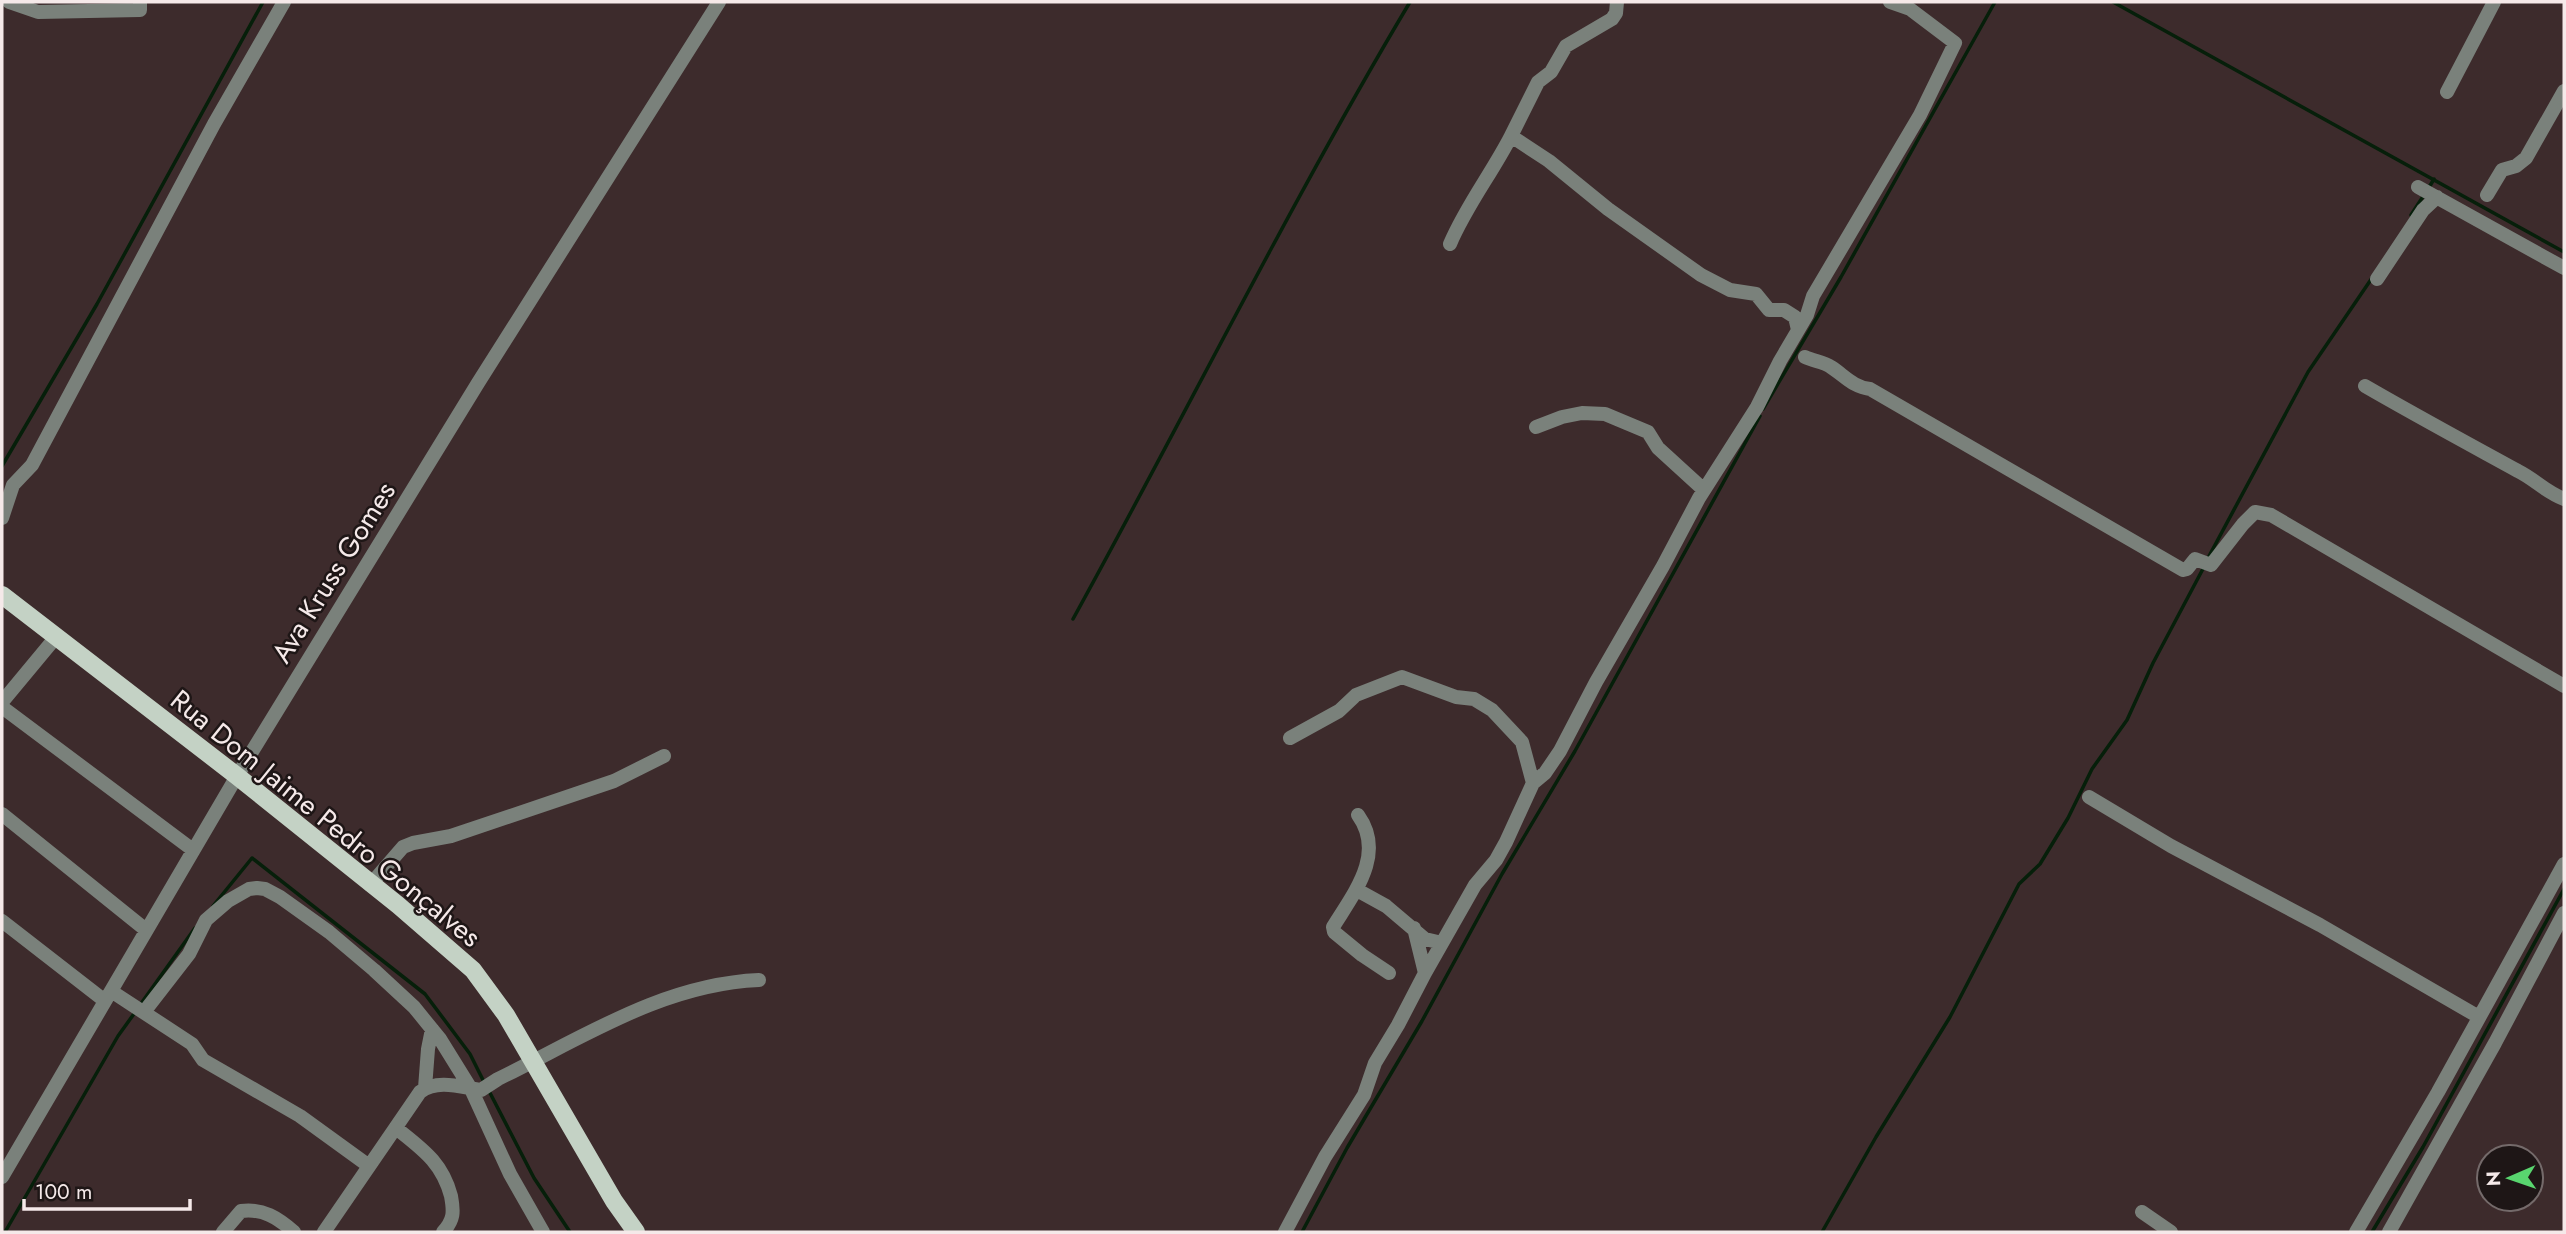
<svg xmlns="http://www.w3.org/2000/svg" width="2566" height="1234" viewBox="0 0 2566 1234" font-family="Jost,sans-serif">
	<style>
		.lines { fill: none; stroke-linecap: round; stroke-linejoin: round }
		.stream { stroke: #061f0a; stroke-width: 3.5 }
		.minor { stroke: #7a817b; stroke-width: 14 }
		.major { stroke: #c4d2c5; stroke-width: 18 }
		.labels { text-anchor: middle; stroke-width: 5; stroke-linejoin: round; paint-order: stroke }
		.street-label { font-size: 28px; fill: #f5e9e9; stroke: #1e1616 }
	</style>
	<rect width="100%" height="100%" fill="#3d2b2c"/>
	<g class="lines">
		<path class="stream" d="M2113,2L2564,252
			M2428,189L2434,179
			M2411,215L2424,195
			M1763,409L1841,277L1995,2
			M2,466L97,304L263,2
			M2208,558L2308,372L2372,278
			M1073,619C1186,414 1290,203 1410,2
			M213,906L252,858L425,994L470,1054L485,1084
			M140,1005L195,928
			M489,1091L534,1178L570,1232
			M5,1232L118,1036L136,1011
			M1302,1232L1347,1148L1422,1021L1502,874L1575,751L1760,416
			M1822,1232L1876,1137L1950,1017L2019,884L2040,864L2068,818L2092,769L2127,720L2153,663L2205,565
			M2372,1232L2423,1147L2564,889"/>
		<path class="minor" d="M9,2L38,12L140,10V2
			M2447,92L2494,2
			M1511,136L1538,82L1551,72L1566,46L1612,19L1616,13L1617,2
			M2418,187L2564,268
			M2487,195L2502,170L2516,166L2526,158L2564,91
			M1450,244C1466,206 1492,173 1511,136L1549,161L1608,209L1701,275L1730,290L1756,294L1769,310H1784L1795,317L1798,330
			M2377,279L2423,210L2437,197
			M1805,357C1813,361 1824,362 1831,367C1845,376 1853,387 1870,389L2183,570L2187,569L2195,559L2211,565L2243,524L2255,512L2271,515L2564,686
			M2365,386C2415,415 2467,443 2518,471C2536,480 2544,491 2564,499
			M1536,427L1562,417L1582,413L1605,414L1648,432L1658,448L1704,490
			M2,518L13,485L32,465L214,124L284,2
			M2,702L56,637
			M2,707L193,850
			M1290,738L1339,711L1356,695L1402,677L1456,697L1474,699L1492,710L1522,742L1533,783
			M2089,797L2171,846L2320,925L2479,1017
			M2,814L146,930
			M1358,815C1386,854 1354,893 1333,927L1334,932L1362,955L1389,973
			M370,885L403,847L413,843L451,836L614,781L664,756
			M1357,890L1386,906L1425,939L1442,943
			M2,921L105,1001
			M1414,928L1425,973
			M111,991L192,1044L203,1060L300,1116L369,1166
			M144,1012L189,954L206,920L228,901L249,889L257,888L265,889L280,897L329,932L374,970L414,1007L440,1039L471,1089L510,1174L543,1232
			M425,1088L428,1049L432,1029
			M396,1128C422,1149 442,1162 451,1196C454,1212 454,1220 443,1232
			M2,1177L237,776L478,383L719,2
			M2142,1212L2171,1232
			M223,1232L241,1211C263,1208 278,1218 294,1232
			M324,1232L420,1092C438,1079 460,1087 481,1090L498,1079C582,1038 663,984 759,980
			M1285,1232L1325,1157L1364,1095L1375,1063L1398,1025L1425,973L1475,885L1496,860L1506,842L1533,783L1545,773L1560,751L1596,682L1663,566L1699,498L1757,407L1780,361L1807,315L1813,296L1920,115L1955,43L1910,9L1890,2
			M2356,1232L2438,1092L2564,864
			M2389,1232L2495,1043L2564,913"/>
		<path class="major" d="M2,595L237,776L398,905L473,970L506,1015L614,1201L636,1232"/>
	</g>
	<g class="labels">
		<g class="street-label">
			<text transform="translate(333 572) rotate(-58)" y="10">Ava Kruss Gomes</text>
			<text transform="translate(326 818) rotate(39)" y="10">Rua Dom Jaime Pedro Gonçalves</text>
		</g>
	</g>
	<rect width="2566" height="1234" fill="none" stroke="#f5e9e9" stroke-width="7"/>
	<g transform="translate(2510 1178) rotate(268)"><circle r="33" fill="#1e1616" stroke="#746a6a" stroke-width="2"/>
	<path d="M0-5L12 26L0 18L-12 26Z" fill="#59d56f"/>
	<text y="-10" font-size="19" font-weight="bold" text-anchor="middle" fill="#f5e9e9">N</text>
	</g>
	<path d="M24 1199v10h166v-10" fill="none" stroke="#f5e9e9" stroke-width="3.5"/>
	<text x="35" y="1199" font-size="21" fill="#f5e9e9" stroke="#1e1616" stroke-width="5" paint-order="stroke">100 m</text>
</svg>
